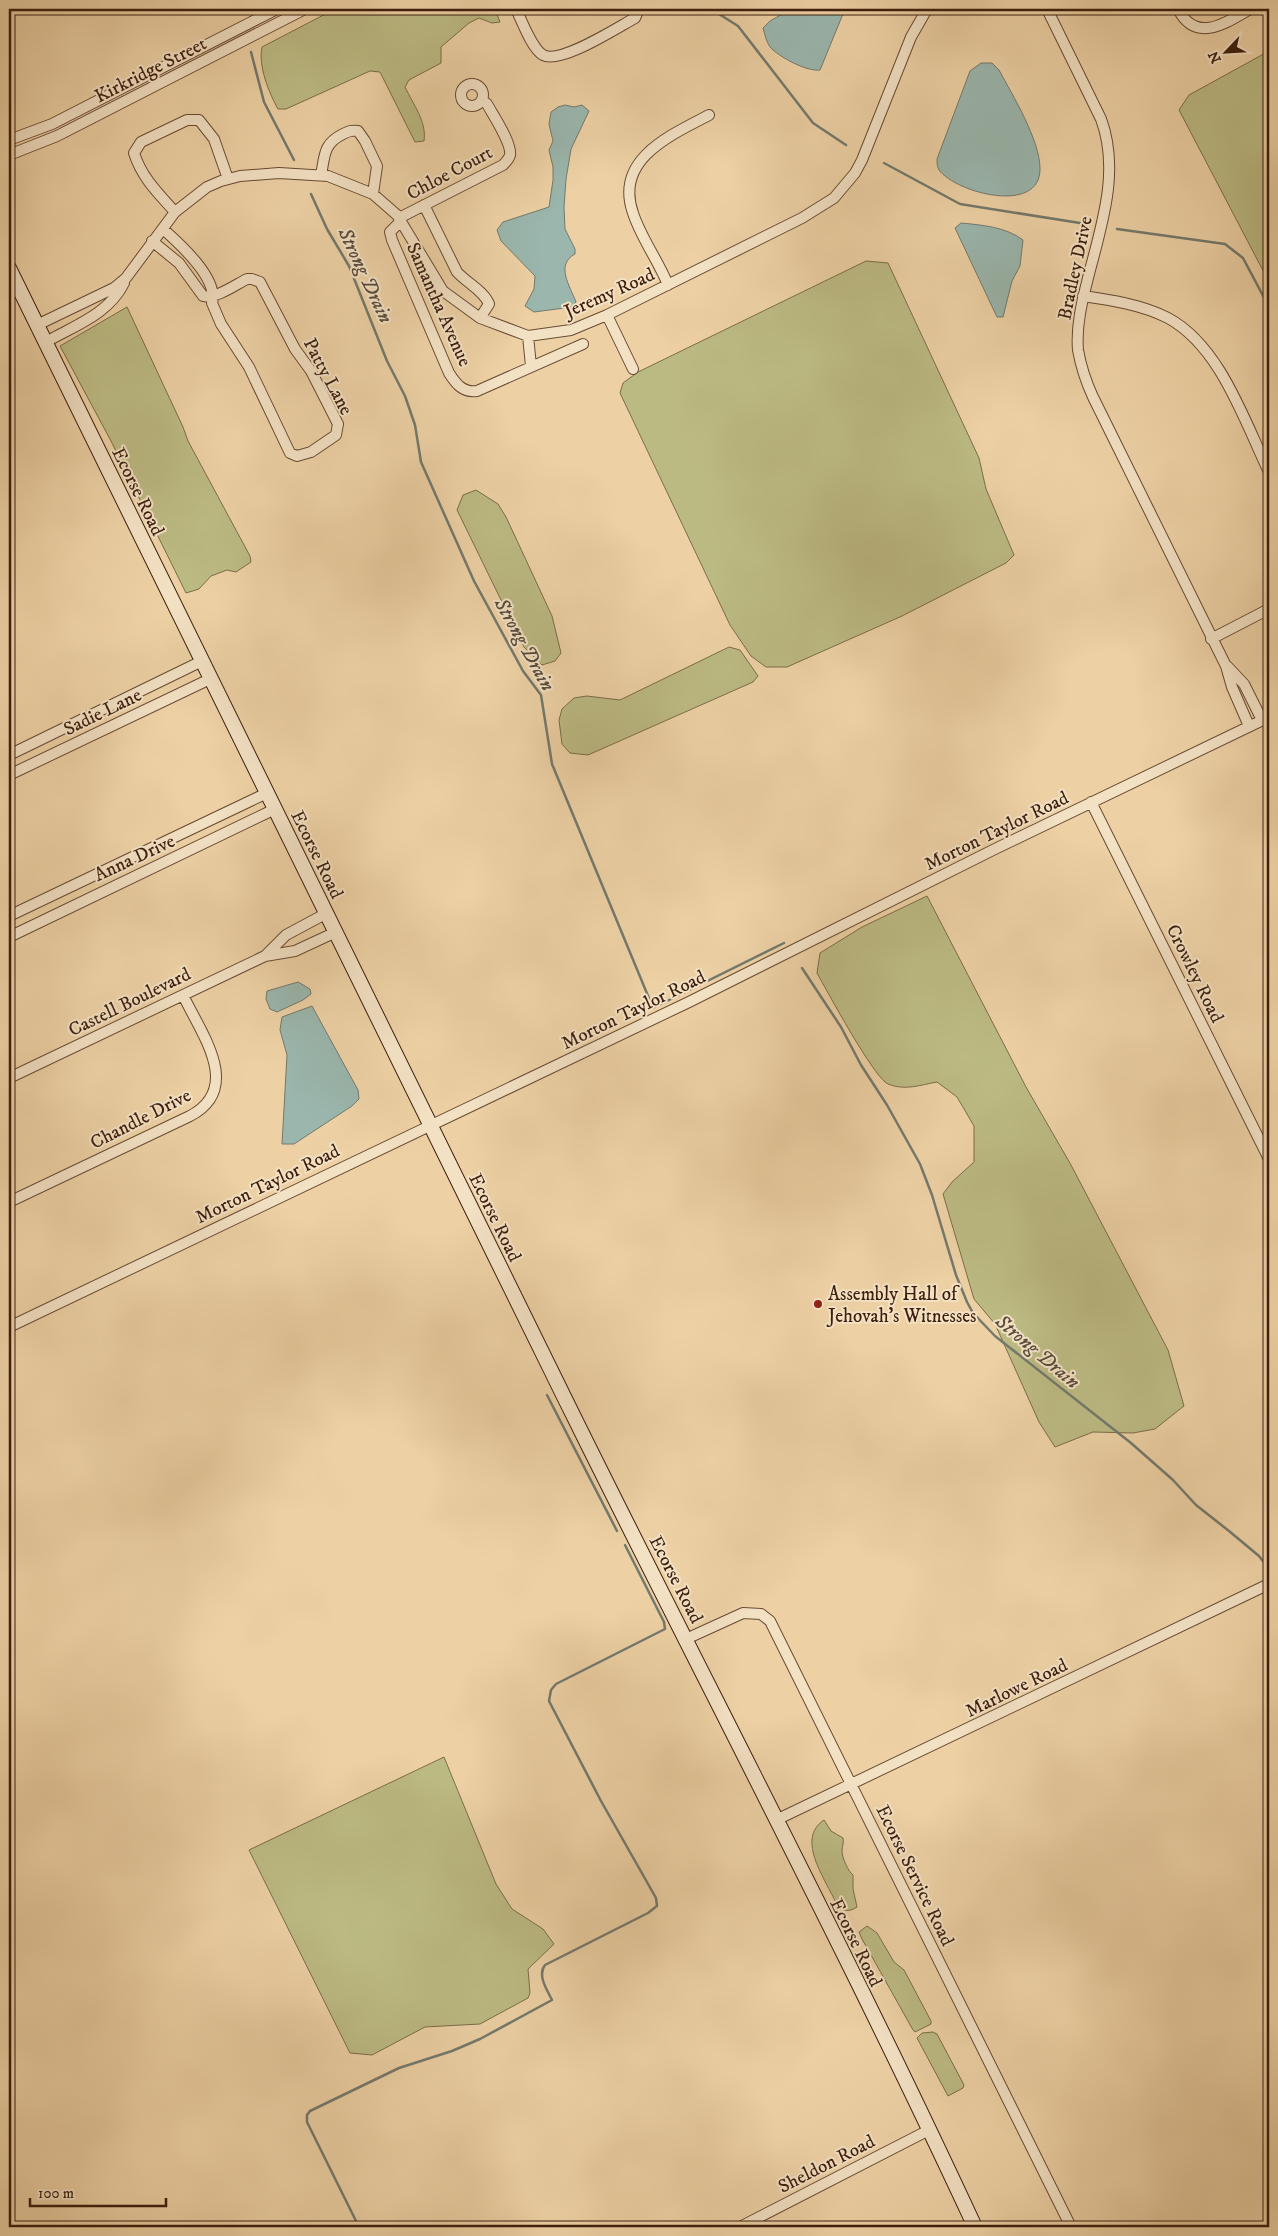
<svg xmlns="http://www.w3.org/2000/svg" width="1278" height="2236" viewBox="0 0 1278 2236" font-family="'IM FELL DW Pica',serif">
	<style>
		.green { fill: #bcba83; stroke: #7c6c48 }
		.water { fill: #9ab6ad; stroke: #74796d }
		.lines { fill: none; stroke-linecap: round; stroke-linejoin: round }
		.stream { stroke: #74796d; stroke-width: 2.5 }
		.street-casing { stroke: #684b33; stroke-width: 12 }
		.secondary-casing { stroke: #3c1e0d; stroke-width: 16 }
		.street { stroke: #f3e1c4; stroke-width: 10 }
		.secondary { stroke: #f3e1c4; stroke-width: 14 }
		.poi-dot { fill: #8f2418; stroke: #f3e1c4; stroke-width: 2 }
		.labels { text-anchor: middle; stroke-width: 4; stroke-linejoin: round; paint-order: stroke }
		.street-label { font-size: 19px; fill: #3c1e0d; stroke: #f3e1c4 }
		.poi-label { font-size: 19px; fill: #3c1e0d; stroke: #f3e1c4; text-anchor: start }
		.water-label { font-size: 20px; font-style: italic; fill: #584c3d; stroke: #f3e1c4 }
	</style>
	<rect width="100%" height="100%" fill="#edd1a5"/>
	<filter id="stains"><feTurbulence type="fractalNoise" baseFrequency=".004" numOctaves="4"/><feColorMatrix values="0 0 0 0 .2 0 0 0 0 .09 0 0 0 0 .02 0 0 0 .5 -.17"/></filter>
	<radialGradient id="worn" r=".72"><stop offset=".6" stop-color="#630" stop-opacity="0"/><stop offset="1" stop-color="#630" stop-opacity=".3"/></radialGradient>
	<path class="green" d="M335,9H495L500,22L492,23L479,18L469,23L441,47V63L409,80L405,87C413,104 427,122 424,141L415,142L380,72L370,71L286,109H278C269,93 258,66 262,47Z
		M1269,51V282L1179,110L1189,95Z
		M866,261L888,263L979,458L986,489L1014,555L1006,563L902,616L787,667H766L751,656L730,625L620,393L623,383L638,372Z
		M127,307L183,427L188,441L250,556L251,562L236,572L227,570L211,576L199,589L186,593L111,441L60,346Z
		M476,490L498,504L506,517L552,616L561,653L555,661L542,665L524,647L457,510L463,495Z
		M729,647L740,650L758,676L753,682L588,755L570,753L562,744L559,720L562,709L574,698L587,696L620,700Z
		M927,896L1026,1087L1071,1165L1168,1350L1184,1406L1155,1429L1133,1433L1093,1432L1055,1447L1039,1422L995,1324L974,1299L943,1194L952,1182L974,1162V1126L957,1097L937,1082C920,1085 905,1091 888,1084C874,1078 827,991 817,973L820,953L862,927Z
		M444,1757L496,1884L512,1909L543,1929L554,1944L528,1969L530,1993L528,1998L480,2024L425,2027L372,2055L350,2053L249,1850Z
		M824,1820L831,1831L843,1838C844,1844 842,1846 842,1851C842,1858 848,1871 853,1875V1889L857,1907C848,1913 842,1911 836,1903C826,1880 795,1839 824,1820Z
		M867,1926L877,1933L894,1962L904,1970L931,2021V2024L915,2032L913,2030L862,1939L859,1932Z
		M933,2032L937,2034L964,2085L963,2088L948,2096L917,2038L922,2033Z"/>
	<path class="water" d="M791,9H845L820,70C807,72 779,57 770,47C766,41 765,35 763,28L770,21Z
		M981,63H992L999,70C1013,96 1040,140 1040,169C1040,215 956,193 939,170C937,166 937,163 937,159L970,71Z
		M565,105L574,107L582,105L589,111L571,149L566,179L564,207L565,229L575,249V254C555,265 570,286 576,302L572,307L534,312L525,306L534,289L535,276L501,241L497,230L503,222L549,207L553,180V167L549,150L553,141L549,124L551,112L558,107Z
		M961,223C982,225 1006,227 1023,240L1020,266L1012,281L1003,317H997L955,228Z
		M298,982L310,989L311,994L303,1000L277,1012L270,1009L266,999L267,991Z
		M312,1006L358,1090L359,1099L352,1106L294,1144H282L287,1055L280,1030L282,1017Z"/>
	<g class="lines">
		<path class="stream" d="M237,9V11
			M711,9L738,26L813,123L846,145
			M251,52L264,102L294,160
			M884,163L960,204L1080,223
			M311,194L327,229L349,266L387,361L405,396L415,425L421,462L474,581L523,671L541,695L552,764L653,1008L784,943
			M1117,229L1225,244L1243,258L1269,307
			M802,968L841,1027L861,1065L887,1105L920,1164L932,1195L956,1275L967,1302L973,1313L995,1336L1131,1443L1173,1480L1196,1505L1229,1531L1259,1556L1266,1565
			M547,1395L617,1531
			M359,2227L307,2122V2115L310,2111L399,2068L452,2051L480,2039L552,2000C547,1990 537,1975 545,1965L648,1913L657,1906L656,1898L601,1801L549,1701L551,1690L556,1684L665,1629L664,1622L625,1545"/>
		<defs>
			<path id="street" d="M516,9C522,21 532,49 543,55C560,65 618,27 635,18L639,9
				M1047,9L1101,119C1121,173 1100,229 1087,282C1081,304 1076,327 1078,350C1081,367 1086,382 1093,397L1226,666L1232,687L1249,726
				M1178,9C1196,44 1226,23 1250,9
				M461 95a11 11 0 1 1 22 0a11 11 0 1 1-22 0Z
				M9,140L52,124L277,9
				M9,155L57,136L305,9
				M321,175C325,155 323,144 343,134C349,131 352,130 358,131L365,141L377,166L373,194
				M424,205L457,272C467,283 484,291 489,304L480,318
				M175,212C158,193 142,178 134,153L141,142L187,120H199L214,139L228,179
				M399,218L503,165C506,162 509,159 510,155C512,143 493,115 487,104L482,100
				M401,221L390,232L392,240L449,373C456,384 463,393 477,391L583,344
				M152,241L179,263L203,296C216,299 235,285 247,279H252L260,282L295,349L311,371L338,424L336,435L311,452L297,456L290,453L249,367L221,324L212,303C219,279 180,244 163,229
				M668,285C658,260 641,238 633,213C614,159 671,135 709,115
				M1083,296C1111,300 1143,305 1168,318C1220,346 1244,420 1269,472
				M607,315L633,369
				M37,325L114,288L126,278L175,212L207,187L221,181L240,176L279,173L328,176L373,194L397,215L443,291L480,318L528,336L571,330L607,315L802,218L834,198L855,173L862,160L911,37L927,9
				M528,336L531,366
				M46,342C74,326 109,314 124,283
				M1211,639L1269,609
				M1227,666L1244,684L1262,720
				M9,755L202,661
				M9,775L210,679
				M1091,802L1269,1159
				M9,916L267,793
				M9,937L275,809
				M265,956L286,935L327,913
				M9,1078L265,956L295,951L336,932
				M9,1202L190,1116C244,1088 200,1032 183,995
				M9,1327L689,1002L997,848L1269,717
				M686,1639L743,1613L761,1614L770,1621L1071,2227
				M776,1820L1269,1584
				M740,2227L929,2130"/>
			<path id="secondary" d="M9,268C198,652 386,1037 576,1421C709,1690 849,1955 975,2227"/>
		</defs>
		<use href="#street" class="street-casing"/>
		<use href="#secondary" class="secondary-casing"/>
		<use href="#street" class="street"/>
		<use href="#secondary" class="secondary"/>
	</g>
	<circle class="poi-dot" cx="818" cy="1304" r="5"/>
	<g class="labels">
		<g class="street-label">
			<text transform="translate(150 69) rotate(-27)" y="7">Kirkridge Street</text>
			<text transform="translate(449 172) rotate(-28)" y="7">Chloe Court</text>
			<text transform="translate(1074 268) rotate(-78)" y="7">Bradley Drive</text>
			<text transform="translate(609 292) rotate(-24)" y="7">Jeremy Road</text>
			<text transform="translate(440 304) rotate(66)" y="7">Samantha Avenue</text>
			<text transform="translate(329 376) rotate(62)" y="7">Patty Lane</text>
			<text transform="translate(139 491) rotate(64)" y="7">Ecorse Road</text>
			<text transform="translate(102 711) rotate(-26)" y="7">Sadie Lane</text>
			<text transform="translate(996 830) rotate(-26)" y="7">Morton Taylor Road</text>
			<text transform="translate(318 854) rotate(64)" y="7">Ecorse Road</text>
			<text transform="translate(134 857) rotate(-25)" y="7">Anna Drive</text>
			<text transform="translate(1196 973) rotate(64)" y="7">Crowley Road</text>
			<text transform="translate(129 1001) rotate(-26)" y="7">Castell Boulevard</text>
			<text transform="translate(633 1009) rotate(-26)" y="7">Morton Taylor Road</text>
			<text transform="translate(140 1118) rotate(-27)" y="7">Chandle Drive</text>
			<text transform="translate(267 1183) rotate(-26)" y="7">Morton Taylor Road</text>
			<text transform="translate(496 1217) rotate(64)" y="7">Ecorse Road</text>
			<text transform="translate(677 1579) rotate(63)" y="7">Ecorse Road</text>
			<text transform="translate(1016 1687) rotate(-26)" y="7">Marlowe Road</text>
			<text transform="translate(916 1875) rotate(64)" y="7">Ecorse Service Road</text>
			<text transform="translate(857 1942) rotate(64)" y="7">Ecorse Road</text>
			<text transform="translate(826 2163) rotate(-27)" y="7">Sheldon Road</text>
		</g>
		<g class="poi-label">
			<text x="828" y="1300">Assembly Hall of<tspan x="828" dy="22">Jehovah's Witnesses</tspan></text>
		</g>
		<g class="water-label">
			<text transform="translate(366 275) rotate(65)" y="7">Strong Drain</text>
			<text transform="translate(525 644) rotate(61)" y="7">Strong Drain</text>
			<text transform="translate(1038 1351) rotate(40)" y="7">Strong Drain</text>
		</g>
	</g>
	<rect width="1278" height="2236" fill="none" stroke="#edd1a5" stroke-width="30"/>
	<rect x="10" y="10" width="1258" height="2216" fill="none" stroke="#3c1e0d" stroke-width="2.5"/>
	<rect x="15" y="15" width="1248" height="2206" fill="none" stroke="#3c1e0d"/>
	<g transform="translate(1226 52) rotate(245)" stroke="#f3e1c4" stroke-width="4" paint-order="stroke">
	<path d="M0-4L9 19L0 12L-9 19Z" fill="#3c1e0d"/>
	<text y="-8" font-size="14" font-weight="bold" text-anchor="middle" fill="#3c1e0d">N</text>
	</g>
	<path d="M30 2198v8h136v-8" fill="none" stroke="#3c1e0d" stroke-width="2.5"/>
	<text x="38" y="2198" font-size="15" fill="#3c1e0d" stroke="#f3e1c4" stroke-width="4" paint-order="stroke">100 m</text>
	<rect width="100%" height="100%" filter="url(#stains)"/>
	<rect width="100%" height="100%" fill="url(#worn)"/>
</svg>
